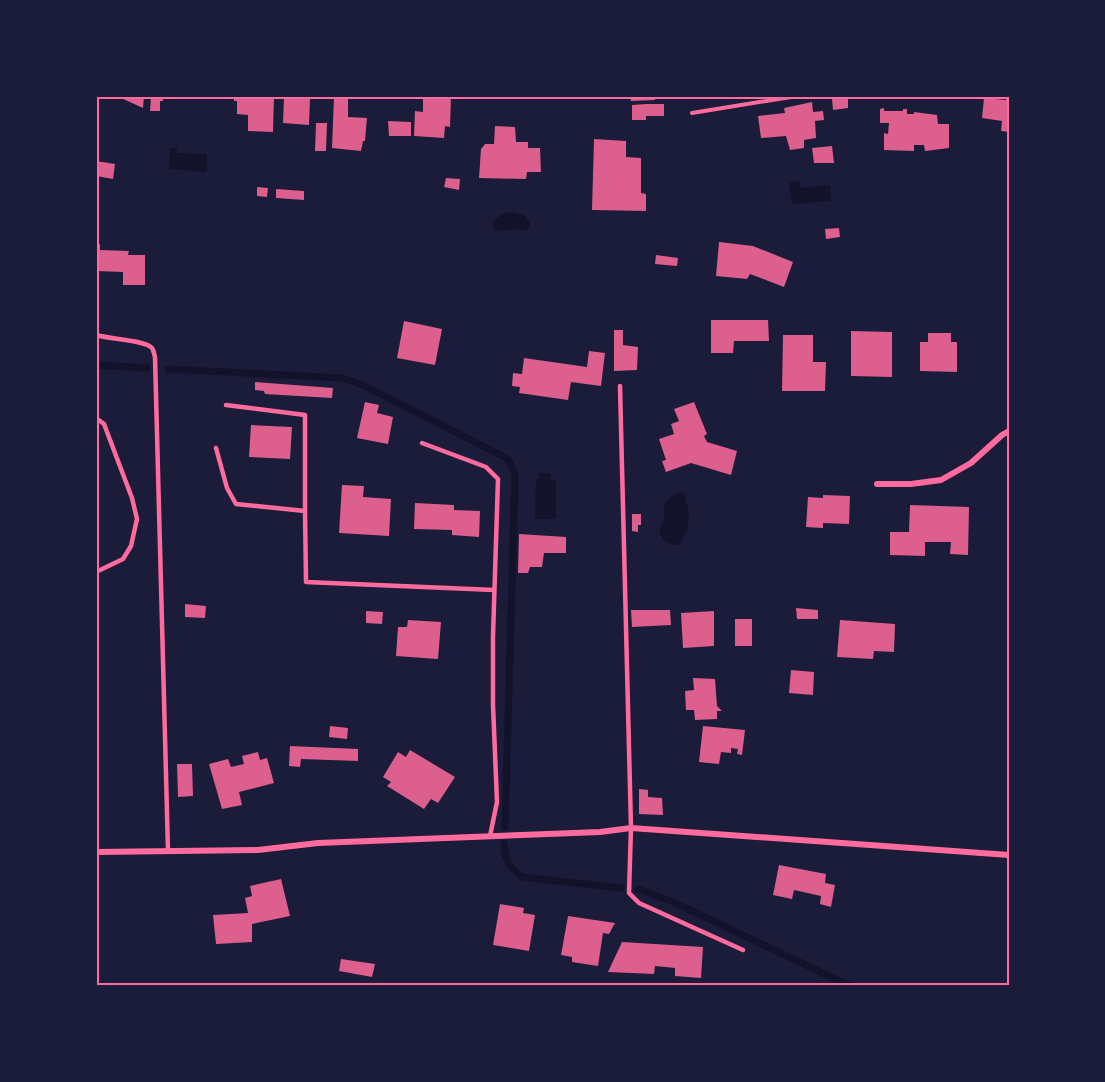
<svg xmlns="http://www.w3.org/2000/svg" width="1105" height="1082" viewBox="0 0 1105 1082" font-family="Signika,sans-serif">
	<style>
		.water { fill: #12122b }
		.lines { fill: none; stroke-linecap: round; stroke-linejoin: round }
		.stream { stroke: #12122b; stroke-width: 7 }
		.building { fill: #dd5f8e }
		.path { stroke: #ff6b9d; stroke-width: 4 }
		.service { stroke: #ff6b9d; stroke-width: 4.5 }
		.minor { stroke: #ff6b9d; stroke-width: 6 }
		.neatline { fill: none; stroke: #ff6b9d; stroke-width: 2 }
	</style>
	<rect width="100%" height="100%" fill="#1b1b3a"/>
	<path class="water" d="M170,148L177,149V153L207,154V172L169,169Z
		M799,181L801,188L830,185L831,201L792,204L789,182Z
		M512,212L524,215L530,222V227L526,231L514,229L497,231L493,228L492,224C498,217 502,213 512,212Z
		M540,473L551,474V480H556V519H535L536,479H539Z
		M680,492L685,494C684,500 687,503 688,508C690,522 687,534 679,545H670L662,538L659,531C671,510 654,504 680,492Z"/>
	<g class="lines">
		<path class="stream" d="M96,365L147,368
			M168,369L343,378L365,386L508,459L515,475L505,827
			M504,844C505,860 509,867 522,877L621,888
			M638,889L673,902L850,986"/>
	</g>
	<path class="building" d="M122,96H144L143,108L121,98Z
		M151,96H163V101H160V111H150Z
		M234,96H274L273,132L248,131V115L237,114V101H234Z
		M423,96H451L450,127L445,126L444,138L414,136L415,111L423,112Z
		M630,96H655V100L631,101Z
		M284,97L310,98L309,125L283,123Z
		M334,97L348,99V117L367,118L365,141H363L361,151L332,148Z
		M848,97V108L833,110L832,99Z
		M1006,97L1009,98V132L1001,131L1002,121L982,118L984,98L1006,100Z
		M812,102L813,112L823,111L824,120L815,121L816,138L804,140V148L790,150L786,136L761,138L758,116L785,113L784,108Z
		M646,104H664V116H646V120H632V105Z
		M884,108V111H903V109H907V114H914V112L937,115L938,124H949V148L925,151L924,145H914V151L884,150V133L888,134L889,123H880V109Z
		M388,121L411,122V136H389Z
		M316,123H327L326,151H315Z
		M495,126L515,127L516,142H528V148H540L541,172H527L526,179L479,178L481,149L485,144H494Z
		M594,139L626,141V157L641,158V193L646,194V211L592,210Z
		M832,146L834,163H814L812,148Z
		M96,161L115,164L113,179L96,176Z
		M446,178L460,179L459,190L444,187Z
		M257,187L268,188L267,197L257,196Z
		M276,189L304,191V200L276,198Z
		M839,228L840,237L826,239L825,229Z
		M719,242L753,246L793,262L784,287L750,274L747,279L716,276Z
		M96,244H100V250L129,251L128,255H145V285H123V272L96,271Z
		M656,255L678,258L677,266L655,264Z
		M711,320H768L769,341H734L733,353H711Z
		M404,321L442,329L435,365L397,358Z
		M614,330H623V345L638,347L637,370L614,371Z
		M851,331L892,332V377L851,376Z
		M928,333H951V342H957V372L920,371V342H928Z
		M783,335H813V362H826L825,391H782Z
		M589,351L605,353L601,386L571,382L568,400L519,393L520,387L512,386L513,373L522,374L524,358L587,367Z
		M255,382L333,388L332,398L265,394L264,391L255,390Z
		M365,402L379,405L377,413L393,417L388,444L357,438Z
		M694,402L707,434L704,436L707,442L737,451L731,475L691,463L666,472L662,461L666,460L659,439L674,434L671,424L679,421L674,409Z
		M251,425L292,427L290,459L249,457Z
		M342,485L364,486L363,497L391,499L389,536L339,533Z
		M823,495L850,496L849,524L823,523V528L806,527L808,497L823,498Z
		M415,503L454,505V510L480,511L479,537L452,535V530L414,529Z
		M910,505L969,507L968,555L950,554L951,542H925V556L890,555V532H909Z
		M632,514H641V525H638V532L632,531Z
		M519,534L566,537V553H544L542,567H530L528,573H518Z
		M185,604L206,606L205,618L185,617Z
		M796,608L818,610V619H797Z
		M631,610H670L671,625L632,627Z
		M366,611L383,612L382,624L366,623Z
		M714,611V646L683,648L681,613Z
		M735,619H752V646H735Z
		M408,620L441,622L438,659L396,656L398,627H407Z
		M840,620L895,624L894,652L874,651L873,659L837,657Z
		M791,670L814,672L813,695L789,693Z
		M693,678L715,679L717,706L722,711H717V719L695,720L694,710H686L685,691L694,690Z
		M330,726L348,728L347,739L329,737Z
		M703,726L745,730L742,755L737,754L738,749L731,748V753L721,752L719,764L699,762Z
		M290,746L358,749V761L301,759L300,767L289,766Z
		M410,750L455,777L438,803L431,799L424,809L387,786L391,782L383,777L398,752L406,757Z
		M258,752L260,760L267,758L274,783L239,792L242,805L222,809L209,764L228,759L231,767L244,764L242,756Z
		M177,764H192L193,796L178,797Z
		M639,789L648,790V797L662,798L663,815L639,814Z
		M779,865L826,874L825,883L835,885L831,907L820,904L821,896L794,890L792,899L773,895Z
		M281,879L290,916L252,924V942L216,944L213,915L248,913L245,898L252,896L250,886Z
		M500,904L524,908L523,913L535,915L529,951L493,945Z
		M568,916L615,923L609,934L603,933L598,966L572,962V957L561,955Z
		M622,942L703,947L701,978L675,976V968L655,966L654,974L608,972Z
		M341,959L375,964L372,977L339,971Z"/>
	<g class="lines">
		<path class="path" d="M692,113L797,96"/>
		<path class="service" d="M96,335C108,339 146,340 152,348C154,351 154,354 155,357L168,851
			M620,386L631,828L629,893L639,903L743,950
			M226,405L305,415V511
			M96,418L104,424L132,498L137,519L131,546L123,559L96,572
			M422,443L486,467L498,479L493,636V705L497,802L490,836
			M216,448L227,488L236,504L305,511L306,582L494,590"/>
		<path class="minor" d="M877,484H911L941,480L971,463L1002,435L1009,431
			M96,852L258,850L318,843L600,832L631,828L1009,855"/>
	</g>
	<rect width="1105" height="1082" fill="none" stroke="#1b1b3a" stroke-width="195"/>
	<rect x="98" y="98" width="910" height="886" class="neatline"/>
</svg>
